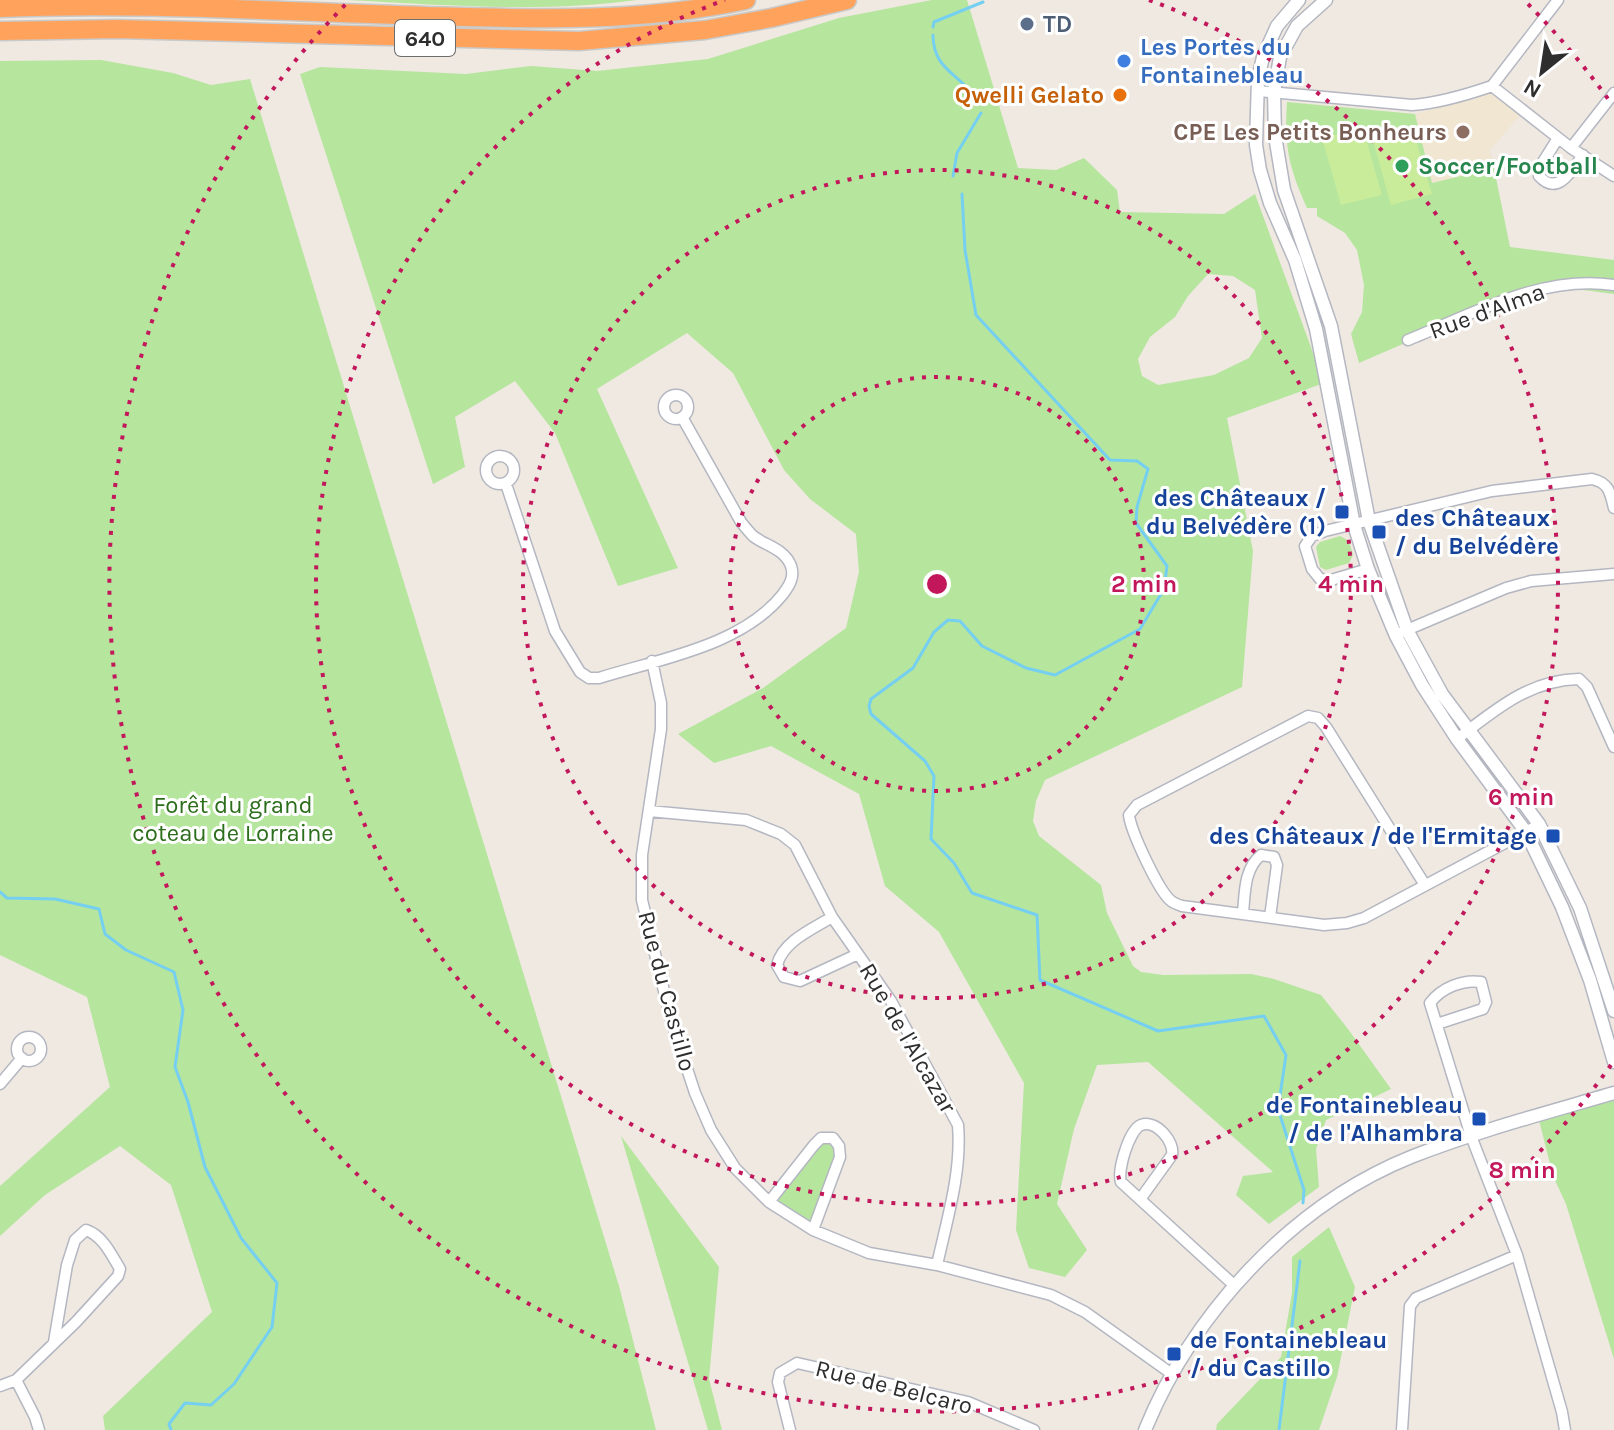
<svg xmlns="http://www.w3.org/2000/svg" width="1614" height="1430" viewBox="0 0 1614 1430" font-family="Karla,sans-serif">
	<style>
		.education { fill: #f0e6d1 }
		.green { fill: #b6e59e; fill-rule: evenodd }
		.pitch { fill: #c9ec9a }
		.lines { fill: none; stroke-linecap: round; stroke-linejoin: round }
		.stream { stroke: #75cff0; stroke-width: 3 }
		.minor-casing { stroke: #b4b7c1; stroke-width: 13 }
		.tertiary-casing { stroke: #b4b7c1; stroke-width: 15 }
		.motorway-casing { stroke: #c9c9c9; stroke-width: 21 }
		.minor { stroke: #fff; stroke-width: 10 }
		.tertiary { stroke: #fff; stroke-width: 12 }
		.motorway { stroke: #ffa35c; stroke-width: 18 }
		.ring { fill: none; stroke: #c2185b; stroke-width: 4; stroke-dasharray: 4 8 }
		.service-dot { fill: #5c6f8a; stroke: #fff; stroke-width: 3 }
		.shop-dot { fill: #3f7fe0; stroke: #fff; stroke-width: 3 }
		.food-dot { fill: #e8710a; stroke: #fff; stroke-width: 3 }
		.education-dot { fill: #8d6e63; stroke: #fff; stroke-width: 3 }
		.leisure-dot { fill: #2e9e5b; stroke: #fff; stroke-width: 3 }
		.transit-dot { fill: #1a4fb4; stroke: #fff; stroke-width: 3 }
		.labels { text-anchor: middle; stroke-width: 6; stroke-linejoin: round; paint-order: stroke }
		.shield { fill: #fff; stroke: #6d6d6d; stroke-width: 2 }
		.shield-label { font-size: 22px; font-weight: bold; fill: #2e2e2e }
		.service-label { font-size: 24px; font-weight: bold; fill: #4e5e75; stroke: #fff; text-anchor: start }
		.shop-label { font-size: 24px; font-weight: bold; fill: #366cbe; stroke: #fff; text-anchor: start }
		.food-label { font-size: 24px; font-weight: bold; fill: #c56008; stroke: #fff; text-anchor: end }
		.education-label { font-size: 24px; font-weight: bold; fill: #785e54; stroke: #fff; text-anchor: end }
		.leisure-label { font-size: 24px; font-weight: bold; fill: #27864d; stroke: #fff; text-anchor: start }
		.street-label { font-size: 24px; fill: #2e2e2e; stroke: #fff }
		.transit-label { font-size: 24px; font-weight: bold; fill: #164399; stroke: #fff; text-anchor: end }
		.park-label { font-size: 24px; fill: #2c6e1b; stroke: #fff }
		.centre { fill: #c2185b; stroke: #fff; stroke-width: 4 }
		.ring-label { font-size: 24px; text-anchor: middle; font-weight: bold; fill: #c2185b; stroke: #fff; stroke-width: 6; stroke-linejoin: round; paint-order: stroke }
	</style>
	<rect width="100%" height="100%" fill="#efe9e1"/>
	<path class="education" d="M1492,93L1520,115L1490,150L1494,168L1432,183L1415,114Z"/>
	<path class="green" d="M347,0H637C541,13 444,5 347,0Z
		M932,0H967L1018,168L1056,170L1084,158L1117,190L1120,212L1224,214L1255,194L1324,383L1227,418L1253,551L1242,687L1045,780L1036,801L1033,821L1039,836L1101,885L1107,913L1133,966L1141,972L1163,975L1251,974L1274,979L1321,995L1348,1029L1391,1089L1326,1120L1316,1149L1319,1187L1269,1224L1236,1195L1243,1176L1273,1172L1148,1062L1097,1065L1074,1129L1057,1204L1087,1250L1065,1277L1029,1268L1016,1230L1024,1083L939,932L885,886L859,794L771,746L714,763L678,734L763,688L846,628L859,572L856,534L810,499L784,470L733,373L687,333L597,389L678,568L618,586L555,433L515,381L455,417L465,467L433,484L300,74L320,67L466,74L531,66L597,71L708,59L839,18ZM1208,274L1233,276L1255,290L1262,338L1249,358L1214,375L1158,385L1142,376L1138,359L1150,337L1175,317L1188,296Z
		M101,60L173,73L211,85L250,79L619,1286L656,1430H105L103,1416L212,1312L171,1185L120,1146L45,1195L0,1236V1186L110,1087L87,997L0,955V61Z
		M1287,102L1415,114L1432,183L1494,168L1510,247L1614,260V294L1553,286L1518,294L1359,363L1351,334L1362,312L1364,285L1357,250L1345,233L1317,216V208H1307C1289,168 1284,146 1287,102Z
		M1340,536L1349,541L1353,555L1349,563L1326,570L1320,567L1316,547L1320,542Z
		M1614,1089V1359L1566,1204L1553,1176L1536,1108Z
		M621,1136L719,1267L709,1379L722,1430H708Z
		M821,1138L839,1146L813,1230L769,1202Z
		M1329,1227L1355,1287L1337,1377L1319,1430H1216L1217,1424L1281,1357L1292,1293V1257Z"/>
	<path class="pitch" d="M1412,127L1432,194L1391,205L1372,137Z
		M1363,128L1382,195L1341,205L1322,138Z"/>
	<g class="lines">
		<path class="stream" d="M933,27L934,22L983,2
			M933,35C933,69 958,73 975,97
			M953,176L957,153L981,113
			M962,194L965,250L976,315L1110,460L1137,461L1148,469L1137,507L1136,523L1167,566L1164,589L1140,629L1055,675L1026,668L982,646L960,621L948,620L934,632L913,668L871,699L869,706L871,714L925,761L934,776L931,839L954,863L972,893L1037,915L1040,980L1158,1031L1264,1016L1286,1055L1278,1109L1304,1190L1303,1203
			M0,892L7,898L55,899L99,909L105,934L126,950L174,972L183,1010L175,1067L188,1102L205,1167L241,1238L277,1283L272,1327L234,1384L211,1405L185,1403L169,1424L171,1430
			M1279,1430L1300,1261"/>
		<defs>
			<path id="minor" d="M1492,86L1571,148L1614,176
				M1258,91L1412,105C1440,103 1466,95 1492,86L1558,0
				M1558,138L1543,162L1539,176C1558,197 1572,170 1583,155
				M1571,148L1614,93
				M1408,340C1473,314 1542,274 1614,285
				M664 407a12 12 0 1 1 24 0a12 12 0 1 1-24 0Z
				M486 470a14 14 0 1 1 28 0a14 14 0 1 1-28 0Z
				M506,484L555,631L580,672L589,678H599C659,659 742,646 783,594C789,586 795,577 791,566C785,549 766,546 753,536C749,532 745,527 741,522L682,417
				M1368,569L1331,580L1320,579L1312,569L1305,546L1312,536L1325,531L1492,491L1592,479C1609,483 1610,492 1614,508
				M1402,632L1506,588L1531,581L1614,574
				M652,661L661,703V729L642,855V900L671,1020L695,1093L711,1130L735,1168L769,1202L813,1230L869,1253L937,1265L1051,1295L1085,1312L1172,1374
				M1457,739C1495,710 1529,680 1579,679L1587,687L1614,747
				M649,811L746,820L781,834L795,845L832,917L891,1001L958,1125C962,1172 947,1219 937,1265
				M1425,885L1326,727L1318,718L1308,716L1137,805L1129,815C1131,832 1158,889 1170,900C1172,902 1179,905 1182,906L1324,925L1347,923L1364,918L1533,828
				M1243,913C1245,892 1244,869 1261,855L1274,857L1277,865L1270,917
				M832,917C813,929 783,941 777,965L784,977L800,981L858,954
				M1437,1024L1483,1009L1486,1002L1481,982C1463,979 1441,988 1430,1003L1471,1136L1517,1255L1562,1412L1565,1430
				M17 1049a12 12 0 1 1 24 0a12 12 0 1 1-24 0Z
				M0,1084L22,1058
				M1141,1198L1172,1155C1175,1142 1156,1119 1141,1125C1129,1130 1117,1171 1121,1182L1235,1286
				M769,1202L814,1145L821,1138H833L839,1146L840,1157L813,1230
				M16,1380L35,1417L39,1430
				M0,1386L16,1380L76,1322L118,1276L120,1269C111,1254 103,1236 86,1230L75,1240L67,1265L54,1342
				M790,1430L778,1382L780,1373L797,1363L968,1402L1034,1430
				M1402,1430L1410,1306L1416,1298L1517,1255"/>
			<path id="tertiary" d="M1299,0L1277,26L1263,57L1258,79L1256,145L1260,170L1270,203L1295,260L1316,329L1354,525L1368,569L1396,636L1422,685L1457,739L1526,832L1562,907L1590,980L1614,1062
				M1326,0L1297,26L1280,57L1274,92L1275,136L1284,190L1331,326L1369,521L1407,630L1442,694L1539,824L1580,908L1614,1011
				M1145,1430C1193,1313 1292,1205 1411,1157C1477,1131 1546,1113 1614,1093"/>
			<path id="motorway" d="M0,8C141,2 284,12 425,16C532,19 640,23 746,0
				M0,31L117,29L579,41L705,30L771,18L847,0"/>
		</defs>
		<use href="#minor" class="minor-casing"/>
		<use href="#tertiary" class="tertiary-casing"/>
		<use href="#motorway" class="motorway-casing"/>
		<use href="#minor" class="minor"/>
		<use href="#tertiary" class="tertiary"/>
		<use href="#motorway" class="motorway"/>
	</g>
	<g class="ring">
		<circle cx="937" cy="584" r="207"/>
		<circle cx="937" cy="584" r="414"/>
		<path d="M1149 0A621 621 0 1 1 725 0"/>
		<path d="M1611 1065A828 828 0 1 1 346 4M1528 4A828 828 0 0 1 1611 103"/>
	</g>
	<circle class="service-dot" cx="1027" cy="24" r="8"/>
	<circle class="shop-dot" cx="1124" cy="61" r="8"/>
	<circle class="food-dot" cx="1120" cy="95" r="8"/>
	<circle class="education-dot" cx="1463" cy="132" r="8"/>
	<circle class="leisure-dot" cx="1402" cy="166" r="8"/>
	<g class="transit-dot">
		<rect x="1334" y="504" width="16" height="16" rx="4"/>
		<rect x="1371" y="524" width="16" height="16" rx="4"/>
		<rect x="1545" y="828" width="16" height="16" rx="4"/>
		<rect x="1471" y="1111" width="16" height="16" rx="4"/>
		<rect x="1166" y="1346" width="16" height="16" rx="4"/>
	</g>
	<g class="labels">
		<rect class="shield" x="395" y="20" width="60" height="36" rx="6"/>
		<g class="shield-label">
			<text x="425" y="46">640</text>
		</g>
		<g class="service-label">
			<text x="1043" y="32">TD</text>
		</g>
		<g class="shop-label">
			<text x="1140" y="55">Les Portes du<tspan x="1140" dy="28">Fontainebleau</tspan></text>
		</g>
		<g class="food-label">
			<text x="1104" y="103">Qwelli Gelato</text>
		</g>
		<g class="education-label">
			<text x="1447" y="140">CPE Les Petits Bonheurs</text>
		</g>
		<g class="leisure-label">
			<text x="1418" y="174">Soccer/Football</text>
		</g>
		<g class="street-label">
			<text transform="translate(1487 311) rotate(-20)" y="8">Rue d'Alma</text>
			<text transform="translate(667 991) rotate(75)" y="8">Rue du Castillo</text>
			<text transform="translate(908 1038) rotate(60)" y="8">Rue de l'Alcazar</text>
			<text transform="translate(894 1387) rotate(14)" y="8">Rue de Belcaro</text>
		</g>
		<g class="transit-label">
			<text x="1326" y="506">des Châteaux /<tspan x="1326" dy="28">du Belvédère (1)</tspan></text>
			<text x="1395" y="526" text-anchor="start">des Châteaux<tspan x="1395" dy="28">/ du Belvédère</tspan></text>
			<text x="1537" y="844">des Châteaux / de l'Ermitage</text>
			<text x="1463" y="1113">de Fontainebleau<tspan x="1463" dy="28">/ de l'Alhambra</tspan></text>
			<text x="1190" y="1348" text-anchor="start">de Fontainebleau<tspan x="1190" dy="28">/ du Castillo</tspan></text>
		</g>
		<g class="park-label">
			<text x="233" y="813">Forêt du grand<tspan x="233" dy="28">coteau de Lorraine</tspan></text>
		</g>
	</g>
	<circle cx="937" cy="584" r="12" class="centre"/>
	<g class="ring-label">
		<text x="1144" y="592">2 min</text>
		<text x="1351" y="592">4 min</text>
		<text x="1521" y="805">6 min</text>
		<text x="1522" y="1178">8 min</text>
	</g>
	<g transform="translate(1542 72) rotate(210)" stroke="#ffffff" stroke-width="6" paint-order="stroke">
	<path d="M0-6L14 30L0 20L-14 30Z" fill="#2e2e2e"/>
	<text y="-12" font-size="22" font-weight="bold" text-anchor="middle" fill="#2e2e2e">N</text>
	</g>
</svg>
